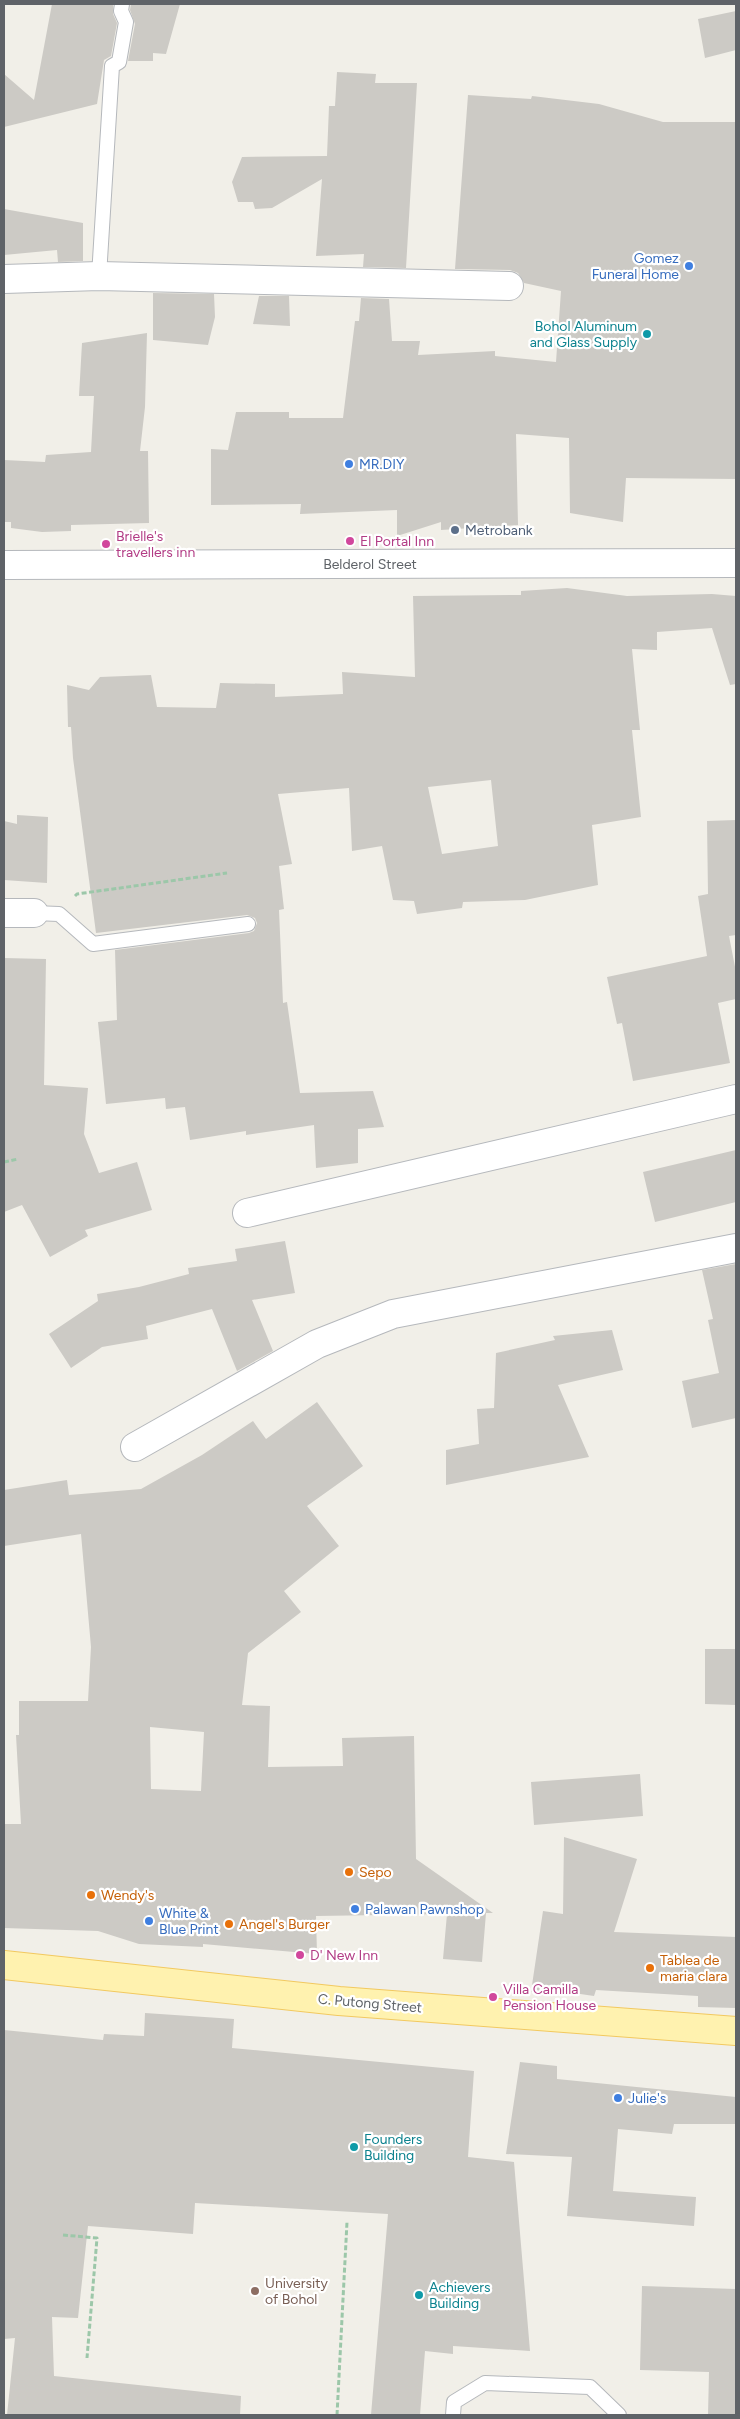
<svg xmlns="http://www.w3.org/2000/svg" width="740" height="2419" viewBox="0 0 740 2419" font-family="Figtree,sans-serif">
	<style>
		.building { fill: #cccac5; fill-rule: evenodd }
		.lines { fill: none; stroke-linecap: round; stroke-linejoin: round }
		.service-casing { stroke: #b5b8bc; stroke-width: 16 }
		.minor-casing { stroke: #b5b8bc; stroke-width: 30 }
		.tertiary-casing { stroke: #b5b8bc; stroke-width: 30 }
		.primary-casing { stroke: #f2c960; stroke-width: 30 }
		.path { stroke: #9cc7a9; stroke-width: 3; stroke-dasharray: 5 2.5; stroke-linecap: butt }
		.service { stroke: #fff; stroke-width: 14 }
		.minor { stroke: #fff; stroke-width: 28 }
		.tertiary { stroke: #fff; stroke-width: 28 }
		.primary { stroke: #fff2af; stroke-width: 28 }
		.shop-dot { fill: #3f7fe0; stroke: #fff; stroke-width: 2 }
		.culture-dot { fill: #0f9aa8; stroke: #fff; stroke-width: 2 }
		.service-dot { fill: #5c6f8a; stroke: #fff; stroke-width: 2 }
		.hotel-dot { fill: #d1479c; stroke: #fff; stroke-width: 2 }
		.food-dot { fill: #e8710a; stroke: #fff; stroke-width: 2 }
		.education-dot { fill: #8d6e63; stroke: #fff; stroke-width: 2 }
		.labels { text-anchor: middle; stroke-width: 4.5; stroke-linejoin: round; paint-order: stroke }
		.shop-label { font-size: 14px; fill: #366cbe; stroke: #fff; text-anchor: start }
		.culture-label { font-size: 14px; fill: #0d838f; stroke: #fff; text-anchor: start }
		.service-label { font-size: 14px; fill: #4e5e75; stroke: #fff; text-anchor: start }
		.hotel-label { font-size: 14px; fill: #b23c85; stroke: #fff; text-anchor: start }
		.street-label { font-size: 14px; fill: #5f6368; stroke: #fff }
		.food-label { font-size: 14px; fill: #c56008; stroke: #fff; text-anchor: start }
		.education-label { font-size: 14px; fill: #785e54; stroke: #fff; text-anchor: start }
	</style>
	<rect width="100%" height="100%" fill="#f1efe8"/>
	<path class="building" d="M52,4H113V14L117,23L111,56L104,60L97,104L4,127V74L34,100Z
		M131,4H180L166,54L153,53V61H128L135,24L130,10Z
		M736,11V50L705,58L698,19Z
		M337,72L376,74L375,83H417L406,268L363,267L364,254L316,256L322,179L272,208L255,209L253,202H238L232,182L242,157L327,156L329,106H335Z
		M468,95L531,99L532,96L599,104L663,122H736V479L626,478L623,522L570,513L569,438L516,434L518,525L441,530V522L397,536V510L300,514L301,504L211,505V449L228,450L236,412H289V418H343L355,321H359L361,298L389,299L392,341H420L418,355L495,351V356L556,362L561,291L524,283L518,273L510,270L455,269Z
		M4,209L83,223V261L58,262L57,250L4,255Z
		M153,293L214,294L215,317L208,345L153,340Z
		M259,296H289L290,326L253,324Z
		M147,333L145,407L140,451H148L149,523L71,525V531L42,532L11,528V522H4V460L45,462L46,455L91,452L94,396H79L82,343Z
		M567,588L627,596L712,594L736,596V684L730,685L712,628L657,632V650L632,649L640,730H632L641,817L592,825L598,885L525,900L463,902L462,908L417,914L414,901L393,900L382,846L352,851L349,788L278,794L292,864L279,866L284,909L279,910L283,1003L287,1002L300,1093L373,1091L384,1127L358,1129V1163L316,1168L314,1125L246,1135V1131L190,1140L185,1107L166,1109L165,1098L106,1104L98,1022L117,1020L115,950L249,933L254,931L257,923L255,918L247,915L96,933L73,758L71,727H68L67,685L89,690L100,677L151,675L157,707L216,708L220,683L275,684V697L343,694L342,672L415,677L413,596L521,595V591ZM491,780L498,846L442,854L428,787Z
		M17,815L48,817L47,883L4,880V821L17,824Z
		M736,820V935L729,936L736,972V999L718,1003L730,1063L633,1081L622,1023L617,1024L607,977L707,956L698,896L708,894L707,821Z
		M4,958L46,959L44,1085L88,1088L84,1134L99,1173L137,1162L152,1210L85,1230L88,1236L50,1257L22,1205L4,1212Z
		M736,1150V1202L655,1222L643,1172Z
		M285,1241L295,1293L252,1300L273,1351L237,1371L212,1309L146,1326L148,1339L102,1347L71,1368L49,1334L98,1301L97,1294L139,1287L189,1274L188,1268L237,1261L235,1249Z
		M736,1264V1418L692,1428L682,1381L719,1373L708,1320L713,1319L702,1270Z
		M612,1330L623,1370L558,1385L589,1457L446,1485V1450L479,1444L477,1409L494,1408L496,1353L555,1340L553,1336Z
		M317,1402L363,1466L307,1506L339,1546L284,1591L301,1612L248,1653L242,1705L270,1706L268,1767L343,1766L342,1738L414,1736L416,1859L493,1913H486L482,1962L443,1959L447,1914L316,1916L317,1954L203,1944V1947L139,1944L98,1931L4,1928V1824H21L16,1735H19V1701H88L91,1647L81,1534L4,1546V1490L67,1480L69,1495L141,1489L202,1455L253,1421L266,1439ZM150,1727L204,1732L201,1791L151,1789Z
		M705,1649H736V1705L705,1704Z
		M640,1774L643,1816L534,1825L531,1782Z
		M564,1837L637,1859L614,1932L736,1937V2008L698,2007V1996L596,1990L594,1996L560,1991L561,1996L531,1992L543,1911L563,1914Z
		M145,2013L234,2019L232,2048L474,2071L468,2157L514,2162L530,2351L453,2346V2354L425,2351L420,2415H371L388,2214L195,2203L193,2234L88,2226L78,2318L52,2317L54,2376L241,2396L240,2415H7L15,2338L4,2339V2030L103,2040L104,2034L144,2036Z
		M520,2062L557,2066V2079L736,2097V2124H674L672,2134L618,2129L613,2191L696,2197L694,2226L567,2216L572,2157L506,2154Z
		M642,2286L736,2289V2415H708L709,2372L640,2370Z"/>
	<g class="lines">
		<defs>
			<path id="service" d="M99,276L112,66L119,62L126,22L121,11L122,4
				M34,913L59,914L93,944L248,924
				M453,2415L454,2402L485,2383L590,2387L619,2415"/>
			<path id="minor" d="M4,279L99,276L509,286
				M4,913H34
				M247,1213L736,1099
				M135,1447L317,1344L393,1314L736,1248"/>
			<path id="tertiary" d="M4,565L736,563"/>
			<path id="primary" d="M4,1965L339,2001L736,2031"/>
		</defs>
		<use href="#service" class="service-casing"/>
		<use href="#minor" class="minor-casing"/>
		<use href="#tertiary" class="tertiary-casing"/>
		<use href="#primary" class="primary-casing"/>
		<path class="path" d="M75,896L77,894L227,873
			M4,1162L18,1159
			M63,2235L97,2238L87,2358
			M337,2415L347,2222"/>
		<use href="#service" class="service"/>
		<use href="#minor" class="minor"/>
		<use href="#tertiary" class="tertiary"/>
		<use href="#primary" class="primary"/>
	</g>
	<g class="shop-dot">
		<circle cx="689" cy="266" r="5"/>
		<circle cx="349" cy="464" r="5"/>
		<circle cx="355" cy="1909" r="5"/>
		<circle cx="149" cy="1921" r="5"/>
		<circle cx="618" cy="2098" r="5"/>
	</g>
	<g class="culture-dot">
		<circle cx="647" cy="334" r="5"/>
		<circle cx="354" cy="2147" r="5"/>
		<circle cx="419" cy="2295" r="5"/>
	</g>
	<circle class="service-dot" cx="455" cy="530" r="5"/>
	<g class="hotel-dot">
		<circle cx="350" cy="541" r="5"/>
		<circle cx="106" cy="544" r="5"/>
		<circle cx="300" cy="1955" r="5"/>
		<circle cx="493" cy="1997" r="5"/>
	</g>
	<g class="food-dot">
		<circle cx="349" cy="1872" r="5"/>
		<circle cx="91" cy="1895" r="5"/>
		<circle cx="229" cy="1924" r="5"/>
		<circle cx="650" cy="1968" r="5"/>
	</g>
	<circle class="education-dot" cx="255" cy="2291" r="5"/>
	<g class="labels">
		<g class="shop-label">
			<text x="679" y="263" text-anchor="end">Gomez<tspan x="679" dy="16">Funeral Home</tspan></text>
			<text x="359" y="469">MR.DIY</text>
			<text x="365" y="1914">Palawan Pawnshop</text>
			<text x="159" y="1918">White &amp;<tspan x="159" dy="16">Blue Print</tspan></text>
			<text x="628" y="2103">Julie's</text>
		</g>
		<g class="culture-label">
			<text x="637" y="331" text-anchor="end">Bohol Aluminum<tspan x="637" dy="16">and Glass Supply</tspan></text>
			<text x="364" y="2144">Founders<tspan x="364" dy="16">Building</tspan></text>
			<text x="429" y="2292">Achievers<tspan x="429" dy="16">Building</tspan></text>
		</g>
		<g class="service-label">
			<text x="465" y="535">Metrobank</text>
		</g>
		<g class="hotel-label">
			<text x="116" y="541">Brielle's<tspan x="116" dy="16">travellers inn</tspan></text>
			<text x="360" y="546">El Portal Inn</text>
			<text x="310" y="1960">D' New Inn</text>
			<text x="503" y="1994">Villa Camilla<tspan x="503" dy="16">Pension House</tspan></text>
		</g>
		<g class="street-label">
			<text x="370" y="569">Belderol Street</text>
			<text transform="translate(370 2003) rotate(5)" y="5">C. Putong Street</text>
		</g>
		<g class="food-label">
			<text x="359" y="1877">Sepo</text>
			<text x="101" y="1900">Wendy's</text>
			<text x="239" y="1929">Angel's Burger</text>
			<text x="660" y="1965">Tablea de<tspan x="660" dy="16">maria clara</tspan></text>
		</g>
		<g class="education-label">
			<text x="265" y="2288">University<tspan x="265" dy="16">of Bohol</tspan></text>
		</g>
	</g>
	<rect width="740" height="2419" fill="none" stroke="#5f6368" stroke-width="10"/>
</svg>
